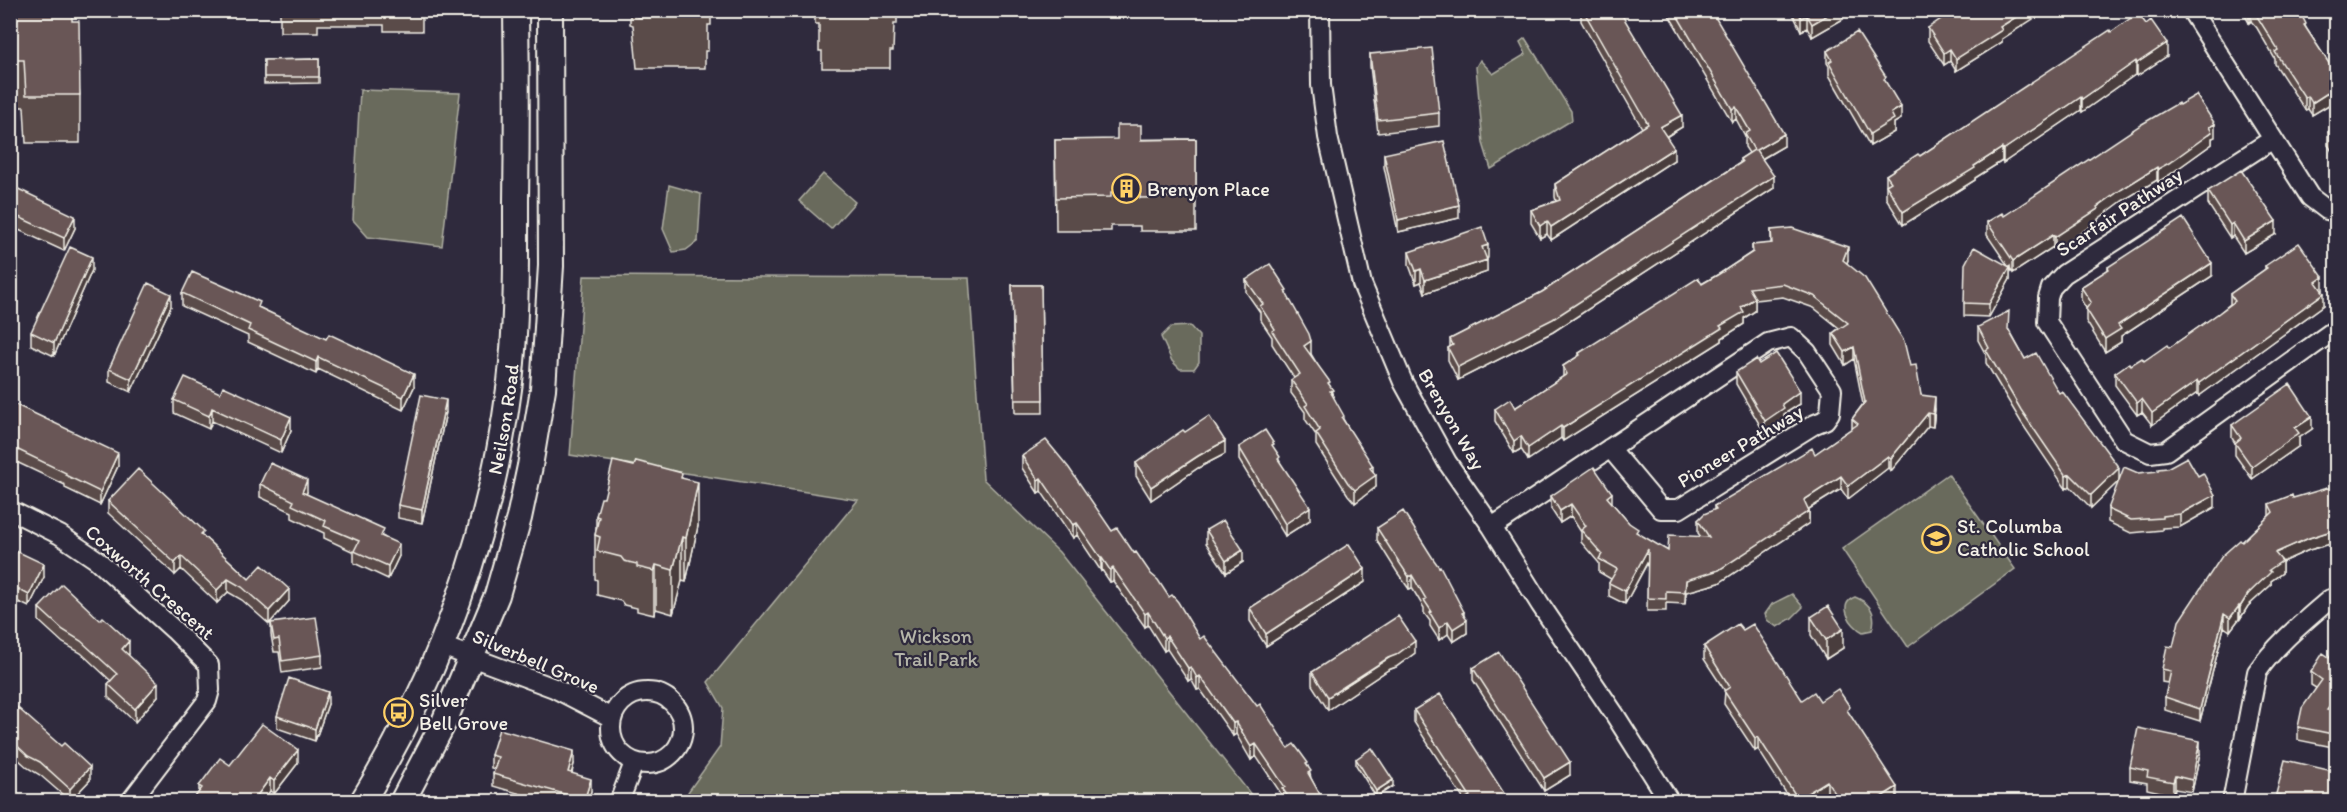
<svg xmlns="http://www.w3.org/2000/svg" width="2347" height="812" viewBox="0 0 2347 812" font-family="Itim,sans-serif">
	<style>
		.green { fill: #696b5c; stroke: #aeaea2; stroke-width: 1.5 }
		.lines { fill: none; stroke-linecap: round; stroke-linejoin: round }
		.minor-casing { stroke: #f4f1e8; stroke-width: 22 }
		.major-casing { stroke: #f4f1e8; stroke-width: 28 }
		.minor { stroke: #2f2a3d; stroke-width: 18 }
		.major { stroke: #2f2a3d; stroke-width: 24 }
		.wall { fill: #5a4b4a; stroke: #f4f1e8; stroke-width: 1.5 }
		.shaded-wall { fill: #4a3d3c; stroke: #f4f1e8; stroke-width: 1.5 }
		.building { fill: #695756; stroke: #f4f1e8; stroke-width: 1.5 }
		.labels { text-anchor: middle; stroke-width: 4.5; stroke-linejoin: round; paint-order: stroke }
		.poi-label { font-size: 20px; fill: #f4f1e8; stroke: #2f2a3d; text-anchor: start }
		.street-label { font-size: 20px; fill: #f4f1e8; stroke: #2f2a3d }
		.park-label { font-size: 20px; fill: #b5b5a9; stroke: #2f2a3d }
	</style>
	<rect width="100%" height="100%" fill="#2f2a3d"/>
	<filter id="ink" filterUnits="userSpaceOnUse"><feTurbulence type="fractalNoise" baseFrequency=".0167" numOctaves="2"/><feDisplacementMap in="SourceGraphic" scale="12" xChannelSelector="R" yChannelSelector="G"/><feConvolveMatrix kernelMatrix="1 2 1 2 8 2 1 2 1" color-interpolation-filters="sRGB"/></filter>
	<g filter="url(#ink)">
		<path class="green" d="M1525,38L1571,111L1572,120L1491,169L1483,143L1476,67L1480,60L1493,74L1526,54L1520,42Z
			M360,90L460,93L442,246L368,237L353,220Z
			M823,174L855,202L831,229L799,201Z
			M669,185L701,194L698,241L686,250L673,252L663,229Z
			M584,276L969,278L983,479L1059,552L1256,801H692L688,792L720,747L723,708L708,682L858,500L570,455Z
			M1171,327L1190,326L1199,336V362L1194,369H1180L1172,361L1161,337Z
			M1948,474L2015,569L1908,647L1842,549Z
			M1792,594L1803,607L1792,618L1777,627L1767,620L1765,614L1772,604Z
			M1855,597C1870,603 1877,614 1872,630L1863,632C1851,626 1836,604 1855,597Z"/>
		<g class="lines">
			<defs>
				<path id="minor" d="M1320,10L1321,85L1328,137L1362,284L1403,382L1447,462L1492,527L1540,604L1615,715L1670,802
					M2191,10L2310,197L2327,210L2336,212
					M2273,139L2064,274L2051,288L2048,298L2047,322L2124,440L2150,453L2166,451L2336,329
					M10,510L60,535L97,560L174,630L209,665L210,690L207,701L130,802
					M1492,527L1768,343L1791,337L1807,352L1832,390L1830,413L1825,420L1815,424L1679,509H1661L1610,448
					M442,646L554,688L612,718
					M611 728a36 36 0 1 1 72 0a36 36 0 1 1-72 0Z
					M619,802L634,763
					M2232,802L2257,672C2276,644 2305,621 2330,599L2336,598"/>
				<g id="major">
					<path id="s1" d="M362,802C441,673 491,531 510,382C517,322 516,261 516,201C517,137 517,74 516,10"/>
					<path d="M402,802L444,722L497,595L519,518L530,466L543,389L551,266L550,10"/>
				</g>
			</defs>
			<use href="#minor" class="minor-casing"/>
			<use href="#major" class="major-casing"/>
			<use href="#minor" class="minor"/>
			<use href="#major" class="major"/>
		</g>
		<path class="wall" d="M11,10L72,21L80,95V143H26L24,107H11Z
			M280,10H422V31H384V25H318V32H280Z
			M630,10H711V25H708V51H705V68H637L633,25L630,24Z
			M815,10H897V24H894L893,51H890V68H822V51H819V24H815Z
			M1581,10H1619L1682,127L1666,137L1674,160L1551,240L1547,234L1540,238L1531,223V210L1556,201L1555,197V184L1642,128L1581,21Z
			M1666,10H1711L1784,146L1762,159L1774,188L1553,332L1458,380L1448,360V348L1450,347V339L1542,292L1740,163V159L1749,153L1745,147V136L1736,119L1732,122Z
			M1791,10H1843V19L1812,37L1807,28L1801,31Z
			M1909,10H1925L1913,17Z
			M2242,10H2306L2301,14L2306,28L2336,74L2337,100L2312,115L2308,109L2305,110L2275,64V59L2257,28L2251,21L2249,23Z
			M1928,28L2002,39V42L1956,71L1950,61L1944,65L1928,41Z
			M2111,32L2167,56L2137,76L2136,74L2082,112L2081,110L2003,163L2002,161L1975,178V180L1903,225L1886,198V175L1920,156Z
			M1827,51L1886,83L1901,119L1894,123V132L1870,146L1829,75V66L1827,63Z
			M1370,54L1439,113V126L1378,133L1370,66Z
			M319,59V83L264,84V60Z
			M2337,124V159L2328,145V132L2335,128Z
			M2215,137L2212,138V144L2169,175L2158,182L2157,180L2122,201L2098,219V221L2055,250L2053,247L2013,273L2010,268V279L1989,317L1964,316V303L2008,266L1987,235V222Z
			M1196,139V231H1140V226H1111V231H1056L1055,140Z
			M1384,154L1459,218L1398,232L1384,167Z
			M10,185L75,228L64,251L10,226Z
			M2208,191L2276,234L2244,253L2233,236L2230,238L2208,204Z
			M1771,230L1848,260L1847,263L1910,366L1921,395L1935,409L1933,427L1928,426L1891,471L1888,468L1848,499L1841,489L1809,509V523L1719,583L1686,592L1685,604L1666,603V611H1647L1648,562L1625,604L1609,596V583L1611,579L1599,572V563L1581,542V532L1571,516L1560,523L1551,509V496L1612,503L1638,534L1668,551L1701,537L1698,533V520L1714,510V506L1815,454L1852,428V419L1863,404L1854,359L1845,365L1833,345V333L1839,328L1814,308L1783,297L1755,300V311L1744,318V324L1722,338V341L1563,441L1561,438L1528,460L1521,449L1514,453L1495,421V409L1515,408L1563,377V366L1579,356V353L1719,274L1752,252V245L1771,244Z
			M1409,252L1488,258H1486L1487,272L1425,293L1421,282L1416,284L1409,265Z
			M2265,266L2323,290L2322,291L2324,305L2199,396L2197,393L2152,425L2142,412L2137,415L2115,385V373L2131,365L2144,361L2169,348L2219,313L2230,304V294L2265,269Z
			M2108,267L2212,276L2121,336V342L2105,352L2086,321V308L2081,300V287L2108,270Z
			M92,270L54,356L31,345V332Z
			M1246,280L1287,295L1311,354L1330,386L1333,396L1344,421L1373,471L1376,487L1355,503L1348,495L1316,445V435L1305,419V412L1291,393V380L1294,378L1272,344V337L1260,319V312L1246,292Z
			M1012,285H1041L1043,413H1015Z
			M182,293L260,308L414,387L403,410L318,369L316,374L248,342V336L182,306Z
			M171,306L131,392L109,382V369Z
			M1978,327L2009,330L2025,359L2059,393L2119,481L2091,508L2070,486L2066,489L2021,422L1986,363V355L1978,340Z
			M1759,364L1800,404L1784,414V420L1765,434L1736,384V372Z
			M220,393L291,430L281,453L212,421L209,429L174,413V400Z
			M10,402L118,466L100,505L65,488V485L10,459Z
			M446,412L422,523L398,518V505Z
			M2232,425L2312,429L2299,438V446L2252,479L2235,455V443L2232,438Z
			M1239,447L1274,449L1280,462L1310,520L1285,536L1239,460Z
			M1225,454L1198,468L1151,500L1136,476V463Z
			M1022,456L1112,531L1134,553L1200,639L1288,748L1308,766L1311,778L1322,801H1283L1282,795L1256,756L1251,760L1236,734L1233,736L1200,689L1197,690L1191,679L1188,681L1167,649L1164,651L1148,625L1145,627L1113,581L1110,582L1102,570L1101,571L1077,535L1073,538L1041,491L1038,493L1022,468Z
			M682,478L698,526L686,582L682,581L673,614L656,609L654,615L637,611V608L624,605L621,601L597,595V580L595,579V535L596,531V516L604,498Z
			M260,484L307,492L306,494L384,537L399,556L388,579L354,563V552L324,538V533L292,518V512L260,497Z
			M2337,489V543H2334L2309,550L2282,562V573L2271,581V585L2248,606L2240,619H2239L2230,631L2224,627L2200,721L2165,710V697L2168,683L2162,682V669L2173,647L2242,542L2269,516V504Z
			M108,501L204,537L249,579L289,601L269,624L242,600L228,592L217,603L181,569L175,575L108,513Z
			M2215,507L2180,527L2162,528V530L2131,533L2108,522V509Z
			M1377,528L1464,616L1467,633L1453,642L1448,634L1439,640L1430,626V621L1424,613V608L1412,588L1409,589L1397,572L1377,540Z
			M1206,530L1243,562L1226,573L1206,543Z
			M10,548L44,577L29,607L10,598Z
			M1365,582L1266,646L1250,621V608Z
			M39,608L129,654L128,655L158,696L135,722L108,697V684L111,681L81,653L63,643L39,621Z
			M1811,617L1843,648L1826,659L1811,635Z
			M271,623L322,655V667L282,673L279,652H274L271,635Z
			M1743,630L1802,700L1820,701L1850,715L1897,800L1895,801H1832L1827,793L1814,801H1791L1758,749L1755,751L1724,704L1725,691L1704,659V646Z
			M2337,648V709L2335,712H2337V730L2333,747L2298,740V727L2316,688L2311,685V672L2329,657Z
			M1415,653L1396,667L1388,670L1328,710L1312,685V672Z
			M1473,668L1570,775L1544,791L1473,680Z
			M10,698L11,702L90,780L70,801L40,775L28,768L10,752Z
			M328,704L315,741L277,728V716Z
			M1414,710L1509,801L1464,800L1414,722Z
			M2200,754L2192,792L2175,789L2173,795L2147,789V783L2130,780V767Z
			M491,755L574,764L572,773L591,791L588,801H545L493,786V774L495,769L491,768Z
			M1356,759L1393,786L1376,797L1356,765Z
			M298,763L274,794L270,791L262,801H192L199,792V786L230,765Z
			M2276,794L2337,801H2276Z"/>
		<path class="shaded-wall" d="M1836,10H1843V19L1812,37V24Z
			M1913,10H1925L1913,17Z
			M2027,10H2047L2002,39V42L1956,71V59L2000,27Z
			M2249,10H2251V21L2249,23Z
			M1807,15V28L1801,31V18Z
			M2167,43V56L2137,76V63Z
			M1950,49V61L1944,65V53Z
			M2136,61V74L2082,112V99Z
			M2337,87V100L2312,115V103Z
			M2308,96V109L2305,110V98Z
			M2081,97V110L2003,163V150Z
			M1736,107V119L1732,122V109Z
			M1901,107V119L1894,123V132L1870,146V134L1891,113Z
			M1682,115V127L1660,140V127Z
			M2215,124V137L2212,138V144L2169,175L2158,182V169L2209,127Z
			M1784,134V146L1756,162V150Z
			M1674,148V160L1551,240V227Z
			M2002,148V161L1975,178V180L1903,225V212Z
			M2157,167V180L2122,201L2098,219V221L2055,250V237L2122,189Z
			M1774,176V188L1553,332L1458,380V367Z
			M1459,205V218L1398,232V220Z
			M75,216V228L64,251V238Z
			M1547,221V234L1540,238V226Z
			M2276,221V234L2244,253V241Z
			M2233,223V236L2230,238V225Z
			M2053,235V247L2013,273V261Z
			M1488,245V258L1482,260V247Z
			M1848,247V260L1843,273V260Z
			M92,257V270L54,356V343Z
			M1487,260V272L1425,293V280Z
			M2212,263V276L2121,336V342L2105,352V339L2118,325Z
			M2010,267V279L1989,317V304Z
			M1421,269V282L1416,284V271Z
			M2323,277V290L2316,295V282Z
			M2324,293V305L2199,396V383Z
			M171,294V306L131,392V379Z
			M1755,298V311L1744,318V324L1722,338V341L1563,441V428L1720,326L1741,307Z
			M1311,341V354L1304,358V346Z
			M1854,347V359L1845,365V352Z
			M318,357V369L316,374V362Z
			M414,374V387L403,410V397Z
			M2197,381V393L2152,425V413Z
			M1800,391V404L1784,414V420L1765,434V421L1782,404Z
			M1935,397V409L1933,427V414Z
			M2142,399V412L2137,415V403Z
			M446,400V412L422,523V510Z
			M212,408V421L209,429V416Z
			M1928,413V426L1891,471V458Z
			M291,417V430L281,453V440Z
			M2312,417V429L2299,438V446L2252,479V467L2295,428Z
			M1561,426V438L1528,460V448Z
			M1521,436V449L1514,453V441Z
			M1225,441V454L1198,468L1151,500V487L1198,456Z
			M118,453V466L100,505V492Z
			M1888,456V468L1848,499V486Z
			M1373,466V477L1376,475V487L1355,503V490L1370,468Z
			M2119,468V481L2091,508V495Z
			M2070,474V486L2066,489V476Z
			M1841,476V489L1804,512V500Z
			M1041,478V491L1038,493V480Z
			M307,480V492L302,505V492Z
			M698,482V526L686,582V538Z
			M1612,493V506L1607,497Z
			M2215,495V507L2180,527V514Z
			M1571,504V516L1560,523V511Z
			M1310,507V520L1285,536V524Z
			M1809,511V523L1719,583L1686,592L1685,604L1686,580Z
			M1077,523V535L1073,538V525Z
			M2334,530V543L2309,550L2282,562V573L2271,581V585L2248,606L2240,619V607L2248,594L2269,570L2275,553L2309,538Z
			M682,537V581L673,614V570Z
			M399,544V556L388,579V566Z
			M1648,549V561L1625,604V591Z
			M1243,550V562L1226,573V561Z
			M181,556V569L175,575V563Z
			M1101,558H1102V570L1101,571Z
			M44,564V577L29,607V595Z
			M656,565V609L654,615V571Z
			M1113,568V581L1110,582V570Z
			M1365,569V582L1266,646V634Z
			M1412,575V588L1409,589V577Z
			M228,579V592L217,603V590Z
			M289,589V601L269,624V611Z
			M2239,606V619L2230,631V618Z
			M1148,612V625L1145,627V614Z
			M1464,612V622L1467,620V633L1453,642V629L1462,613Z
			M2224,614V627L2200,721V709Z
			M1448,621V634L1439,640V628Z
			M1843,629V648L1826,659V640Z
			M1167,636V649L1164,651V638Z
			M129,641V654L122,662V649Z
			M1415,641V653L1396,667L1388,670L1328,710V697Z
			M1191,667V679L1188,681V668Z
			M1200,676V689L1197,690V678Z
			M158,683V696L135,722V709Z
			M328,692V704L315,741V729Z
			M2337,697V709L2327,723V710Z
			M2337,717V730L2333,747V734Z
			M1236,722V734L1233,736V723Z
			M1758,737V749L1755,751V738Z
			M2200,741V754L2192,792V780Z
			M1256,744V756L1251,760V747Z
			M298,750V763L274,794V781Z
			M574,751V764L568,784V772Z
			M1570,762V775L1544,791V778Z
			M90,767V780L70,801V789Z
			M2175,776V789L2173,795V782Z
			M270,778V791L262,801H253Z
			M591,779V791L588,801H584Z
			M1393,780V786L1376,797V791Z
			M1827,781V793L1814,801H1798V799Z
			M1897,787V800L1895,801H1875Z"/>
		<path class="building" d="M11,10H72V21H79L80,95H26L24,60H11Z
			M636,10H705V17H637Z
			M822,10H890V16H822Z
			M1583,10H1619L1682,115L1660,127L1674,148L1551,227L1547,221L1540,226L1531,210L1560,200L1555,184L1648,124Z
			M1674,10H1711L1784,134L1756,150L1774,176L1553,319L1458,367L1448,348L1453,345L1450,339L1542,292L1742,162L1740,159L1754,150L1745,134L1750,131L1736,107L1732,109Z
			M1798,10H1836L1812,24L1807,15L1801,18Z
			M1954,10H2027L2000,27L2002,30L1956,59L1950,49L1944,53L1928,28Z
			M2253,10H2299L2306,24L2304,25L2336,74L2334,75L2337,78V87L2312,103L2308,96L2305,98L2275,52L2278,50Z
			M2138,13L2146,24L2151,20L2167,43L2137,63L2136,61L2082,99L2081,97L2003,150L2002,148L1974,166L1975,168L1903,212L1886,185L1891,182L1886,175L1918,154L1920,156L2110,30L2111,32Z
			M1857,32L1886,77L1884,79L1901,107L1891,113L1894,119L1870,134L1829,62L1832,60L1827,51Z
			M1432,48L1439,113L1378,120L1370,54Z
			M319,59V77H264V60Z
			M2196,95L2215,124L2209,127L2212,132L2169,163L2158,169L2157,167L2122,189L2097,207L2098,209L2055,237L2053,235L2013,261L1987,222L2002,213L2004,216L2142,124L2178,103L2179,105Z
			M2335,124H2337V146L2328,132L2335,128Z
			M1117,125H1141V140L1196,139V197L1140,198V192H1111V197L1056,198L1055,140L1117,139Z
			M1444,141L1459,205L1398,220L1384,154Z
			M2241,170L2276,221L2244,241L2233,223L2230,225L2208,191Z
			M10,185L75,216L64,238L10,213Z
			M2183,218L2212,263L2118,325L2121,329L2105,339L2086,309L2091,302L2081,287L2109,269L2108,267Z
			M1482,227L1488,245L1482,247L1487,260L1425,280L1421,269L1416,271L1409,252Z
			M1792,228L1848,247L1843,260L1865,278L1904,341L1910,366L1916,365L1921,395L1935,397L1933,414L1928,413L1891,458L1888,456L1848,486L1841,476L1804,500L1809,511L1719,570L1686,580L1685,592L1666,591V599L1647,598L1648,549L1625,591L1609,583L1617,569L1599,559L1602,554L1581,530L1586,526L1571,504L1560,511L1551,496L1594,467L1612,493L1607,497L1629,523L1638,529L1636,532L1668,551L1669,535L1709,537L1698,520L1704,514L1716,509L1714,506L1812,448L1815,454L1858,424L1852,419L1865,402L1854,347L1845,352L1833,333L1848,323L1814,296L1783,284L1749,288L1755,298L1741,307L1744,312L1720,326L1722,328L1563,428L1561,426L1528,448L1521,436L1514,441L1495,409L1510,399L1515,408L1567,374L1563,366L1580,355L1579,353L1698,278L1702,284L1719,274L1753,252L1752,245L1772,243L1771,230Z
			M2299,243L2323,277L2316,282L2324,293L2199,383L2197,381L2152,413L2142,399L2137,403L2115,373L2129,363L2131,365L2142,358L2144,361L2167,345L2169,348L2219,313L2235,301L2230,294L2267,268L2265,266Z
			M70,247L92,257L54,343L31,332Z
			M1974,247L2010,267L1989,304L1964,303L1965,264Z
			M1270,264L1287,290L1285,291L1309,334L1311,341L1304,346L1330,382L1328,383L1333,390L1330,391L1344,416L1342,418L1373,466L1370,468L1376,475L1355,490L1348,483L1316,433L1320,430L1305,406L1308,404L1291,380L1300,374L1272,331L1275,329L1260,306L1263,304L1246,280Z
			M192,272L260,302L258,307L326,339L329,334L414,374L403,397L318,357L316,362L248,330L250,325L182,293Z
			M148,283L171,294L131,379L109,369Z
			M1012,285H1041L1043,400H1015Z
			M2009,311L2008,329L2025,359L2036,353L2059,393L2062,391L2119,468L2091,495L2070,474L2066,476L2021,410L1986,350L1989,348L1978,327Z
			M1776,353L1800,391L1782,404L1784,408L1765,421L1736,372L1756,359L1759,364Z
			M185,377L220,393L223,386L291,417L281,440L212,408L209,416L174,400Z
			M2290,384L2312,417L2295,428L2299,433L2252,467L2235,443L2241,438L2232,425Z
			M421,395L446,400L422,510L398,505Z
			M10,402L118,453L100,492L65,475L66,473L10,446Z
			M1209,416L1225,441L1198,456L1151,487L1136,463L1183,430L1185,432Z
			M1265,430L1274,444L1272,445L1280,457L1278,459L1310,507L1285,524L1239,447Z
			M1046,440L1069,468L1112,531L1117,528L1134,553L1136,552L1151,574L1158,580L1169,597L1172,595L1178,602L1200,639L1204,636L1257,706L1260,704L1288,748L1294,744L1300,752L1308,763L1306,764L1311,771L1308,773L1322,798L1318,800L1319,801H1291L1282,788L1285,787L1256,744L1251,747L1236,722L1233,723L1200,676L1197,678L1191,667L1188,668L1167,636L1164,638L1148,612L1145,614L1113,568L1110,570L1102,558H1101L1077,523L1073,525L1041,478L1038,480L1022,456Z
			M2187,457L2198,476L2203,473L2215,495L2180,514L2162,516V518L2131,520L2108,509L2124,467L2138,473L2158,471V469L2167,468Z
			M613,461L634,466L636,461L682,473L681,478L698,482L686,538L682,537L673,570L656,565L654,571L637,567V564L624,561L621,557L597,551L600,537L595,535L599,517L596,516L601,498H604Z
			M270,463L307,480L302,492L384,529L381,536L399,544L388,566L354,551L359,541L324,526L326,521L292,505L294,501L260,484Z
			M138,469L204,531L201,534L249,579L262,565L289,589L269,611L242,587L228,579L217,590L181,556L175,563L108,501Z
			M2327,488L2337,489V530H2334L2309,538L2275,553L2282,561L2269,570L2271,572L2248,594L2240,607L2239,606L2230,618L2224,614L2200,709L2165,697L2171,671L2162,669L2167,646L2173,647L2179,621L2222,556L2240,540L2242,542L2273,512L2269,504L2292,495L2293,498Z
			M1403,511L1434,560L1439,567L1440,566L1464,612L1462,613L1467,620L1453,629L1448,621L1439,628L1430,613L1432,612L1424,600L1426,599L1412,575L1409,577L1397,559L1377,528Z
			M1223,520L1243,550L1226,561L1206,530Z
			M1349,544L1365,569L1266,634L1250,608Z
			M10,548L44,564L29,595L10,585Z
			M62,584L100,620L103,617L129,641L122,649L158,683L135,709L108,684L117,674L81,641L63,630L39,608Z
			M1828,606L1843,629L1826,640L1811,617Z
			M1398,616L1415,641L1396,655L1388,658L1328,697L1312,672Z
			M316,617L322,655L282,661L279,639L274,640L271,623Z
			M1738,624L1743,630L1753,624L1802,700L1814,692L1820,701L1838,689L1850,707L1847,710L1897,787L1875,801H1840L1827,781L1798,799L1758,737L1755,738L1724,691L1730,687L1704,646Z
			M2337,648V697L2327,710L2337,712V717L2333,734L2298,727L2302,708L2322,680L2311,672L2323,653L2329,657Z
			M1499,652L1570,762L1544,778L1473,668Z
			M289,678L328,692L315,729L277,716Z
			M1440,694L1509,801H1461L1470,796L1414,710Z
			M10,701L61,746L64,743L90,767L70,789L40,762L28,756L10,739Z
			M262,724L298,750L274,781L270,778L253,801H248L245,799L242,801H192L202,788L199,786L220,758L230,765Z
			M2138,728L2200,741L2192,780L2175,776L2173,782L2147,777L2148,771L2130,767Z
			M499,729L574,751L568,772L591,779L584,801H569L571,796L493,774L498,757L491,755Z
			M1372,748L1393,780L1376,791L1356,759Z
			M2285,760L2337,772V801H2289L2290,798L2276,794Z"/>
	</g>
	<defs>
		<symbol id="building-ring" viewBox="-11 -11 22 22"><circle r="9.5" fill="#2f2a3d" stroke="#ffd166" stroke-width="1.5"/><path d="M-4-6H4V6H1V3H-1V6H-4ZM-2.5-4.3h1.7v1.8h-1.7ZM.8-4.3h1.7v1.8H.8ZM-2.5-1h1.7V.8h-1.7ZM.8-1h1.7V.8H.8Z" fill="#ffd166"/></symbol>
		<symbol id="school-ring" viewBox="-11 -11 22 22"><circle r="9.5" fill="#2f2a3d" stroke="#ffd166" stroke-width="1.5"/><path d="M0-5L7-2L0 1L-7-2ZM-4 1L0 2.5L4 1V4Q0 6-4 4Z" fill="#ffd166"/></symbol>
		<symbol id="bus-ring" viewBox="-11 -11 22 22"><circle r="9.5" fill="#2f2a3d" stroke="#ffd166" stroke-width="1.5"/><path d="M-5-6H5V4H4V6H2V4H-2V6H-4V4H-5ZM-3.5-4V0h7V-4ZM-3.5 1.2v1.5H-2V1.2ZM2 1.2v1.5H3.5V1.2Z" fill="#ffd166"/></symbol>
	</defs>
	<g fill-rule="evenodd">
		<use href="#building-ring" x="1110" y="172" width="33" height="33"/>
		<use href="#school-ring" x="1920" y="522" width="33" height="33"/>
		<use href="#bus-ring" x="382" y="696" width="33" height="33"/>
	</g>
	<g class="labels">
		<g class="poi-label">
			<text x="1147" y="196">Brenyon Place</text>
			<text x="1957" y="533">St. Columba<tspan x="1957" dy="23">Catholic School</tspan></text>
			<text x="419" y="707">Silver<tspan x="419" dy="23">Bell Grove</tspan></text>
		</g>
		<g class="street-label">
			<text transform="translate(2119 212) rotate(-33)" y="7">Scarfair Pathway</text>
			<text transform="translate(1452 419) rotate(60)" y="7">Brenyon Way</text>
			<text dy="7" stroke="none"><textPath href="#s1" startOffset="411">Neilson Road</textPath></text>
			<text transform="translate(1740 446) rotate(-31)" y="7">Pioneer Pathway</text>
			<text transform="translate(150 582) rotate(41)" y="7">Coxworth Crescent</text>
			<text transform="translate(536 661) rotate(23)" y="7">Silverbell Grove</text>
		</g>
		<g class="park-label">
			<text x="936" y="643">Wickson<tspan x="936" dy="23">Trail Park</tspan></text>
		</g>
	</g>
	<rect width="2347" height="812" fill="none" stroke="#2f2a3d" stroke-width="36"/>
	<rect x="18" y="18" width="2311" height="776" fill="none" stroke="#f4f1e8" stroke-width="2" filter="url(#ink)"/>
</svg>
